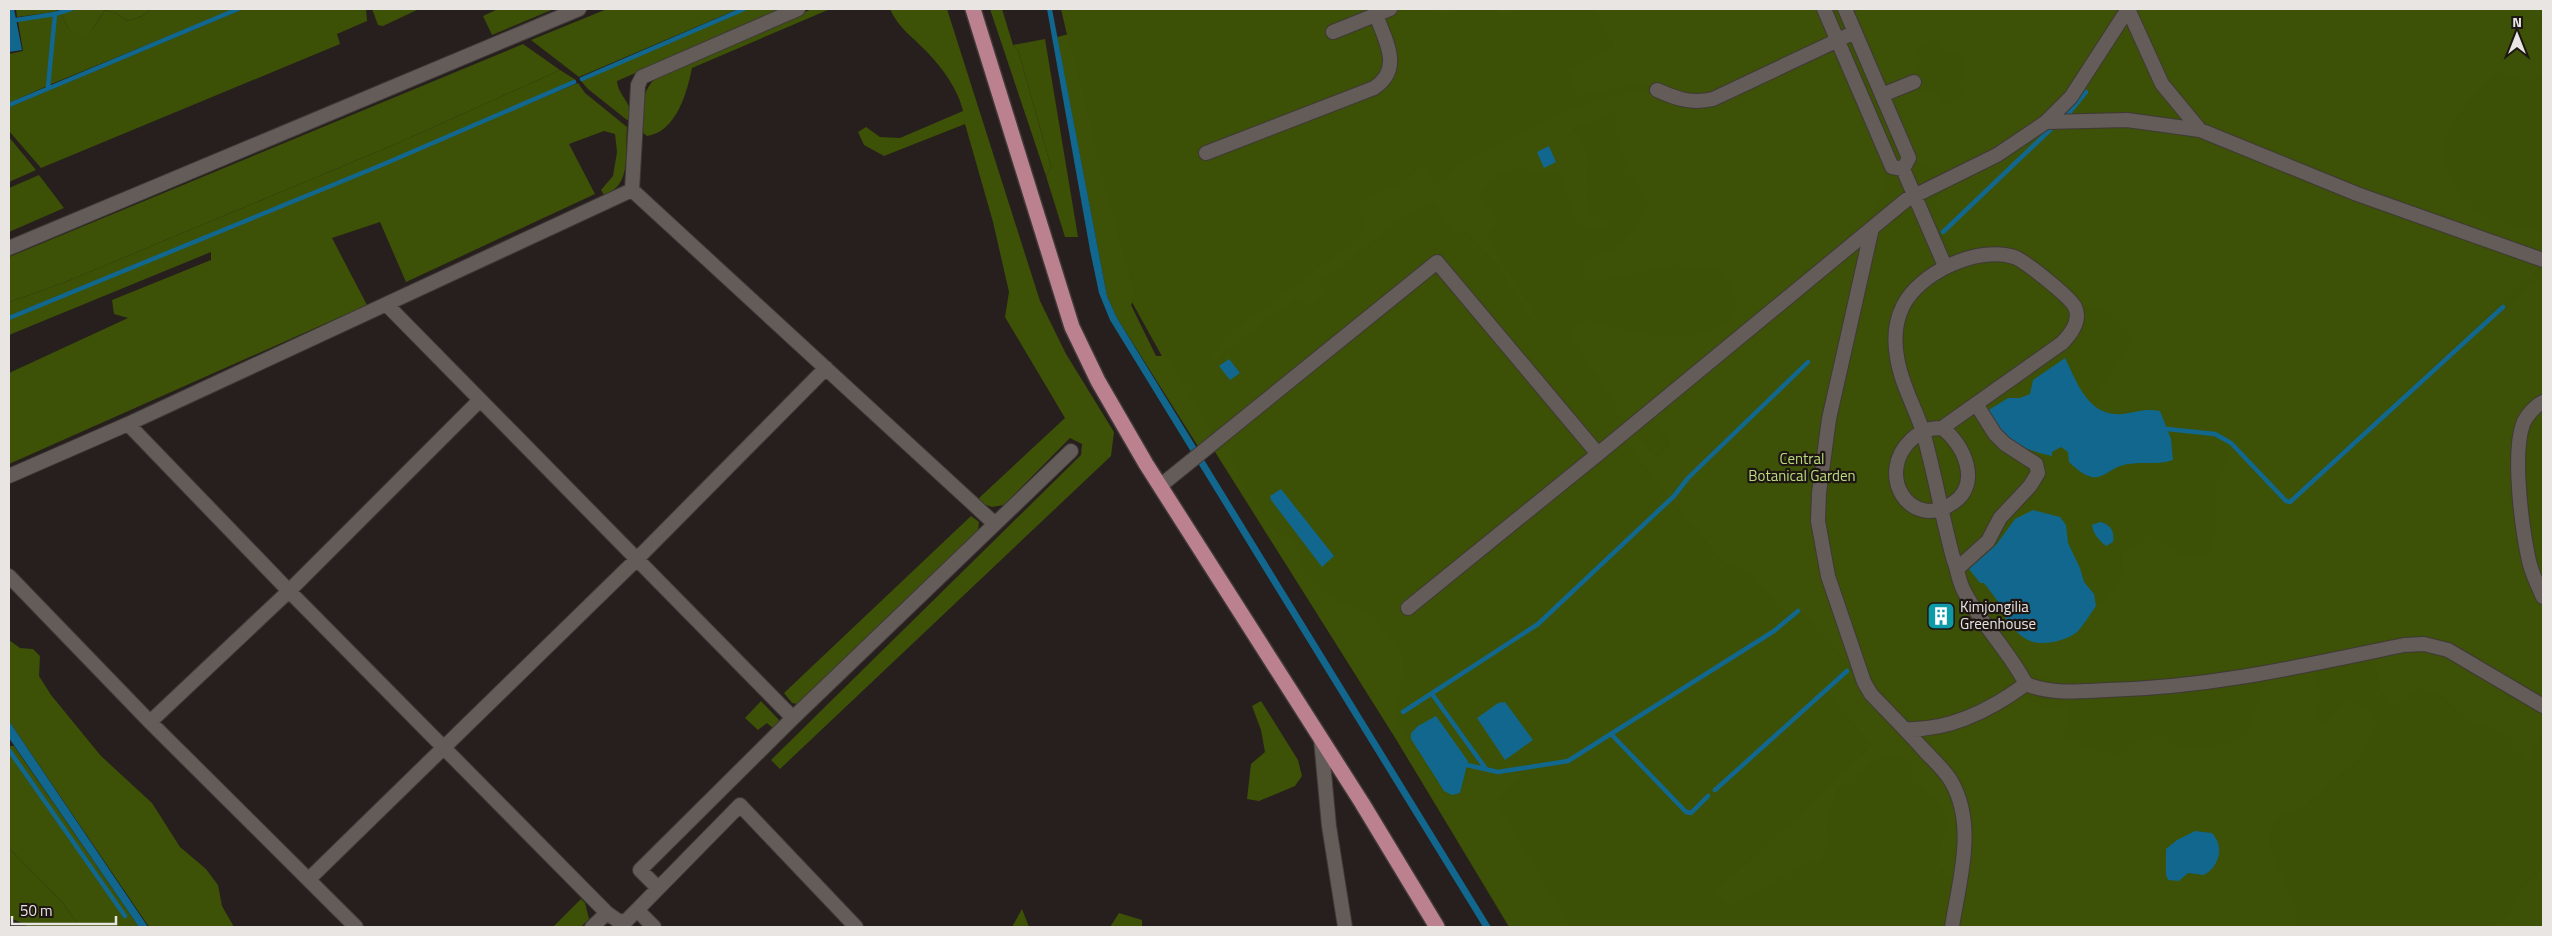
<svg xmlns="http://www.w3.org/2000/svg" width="2552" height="936" viewBox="0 0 2552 936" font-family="'Titillium Web',sans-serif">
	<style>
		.green { fill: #3c5006 }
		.forest { fill: #3d5107 }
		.water { fill: #12678e }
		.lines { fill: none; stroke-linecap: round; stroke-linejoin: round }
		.stream { stroke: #12678e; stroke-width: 4.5 }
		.street-casing { stroke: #3f3937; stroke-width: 16 }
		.primary-casing { stroke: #3f3937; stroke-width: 18 }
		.street { stroke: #645c59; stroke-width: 14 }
		.primary { stroke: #bb818e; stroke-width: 15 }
		.labels { text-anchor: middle; stroke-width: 4.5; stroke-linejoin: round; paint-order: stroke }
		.park-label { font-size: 15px; fill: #bbdb7c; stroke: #1d1613 }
		.poi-label { font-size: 15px; fill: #e9e5e3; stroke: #1d1613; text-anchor: start }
	</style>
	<rect width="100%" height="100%" fill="#261f1d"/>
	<path class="green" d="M16,9H59L54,12L17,17Z
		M151,9H229L230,11L49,85L56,15L61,14L69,29H92L105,10L116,13L128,21L142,16Z
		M243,9H366L367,21L337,34L340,44L41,168L9,131V107Z
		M498,9H554L492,35L483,16Z
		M1061,9H2543V927H1509L1396,739L1215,452L1133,304L1125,286Z
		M53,15L47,86L9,103V54L23,51L18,21Z
		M1045,39L1078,237H1065L1046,176L1051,167L1018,50L1013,45Z
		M560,70L576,80L383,163L9,316V302L63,283L398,143Z
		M39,175L64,208L9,232V188Z
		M9,848L62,902L80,927H29L9,917Z"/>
	<path class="forest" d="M77,9H151L142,16L128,21L116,13L105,10L92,29L83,37L69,29L61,14Z
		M372,9H419L383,26L378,25Z
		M607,9H738L579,77L531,40Z
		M748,9H784L617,81C618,96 633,102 630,119L627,120L588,89L581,81Z
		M812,9H830L692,68C687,93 676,132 647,136L642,132C643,106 639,91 661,73Z
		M890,9H947L1040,301L1066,354L1114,432L1111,456L780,769L771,760L1081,455L1082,444L1070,438L1004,505L992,507L981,503L979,498L1065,418L1005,317L1009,292L993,222L965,124L884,156L864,145L858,132L866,127L880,137L900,138L963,111C958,89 943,69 927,52C914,38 898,28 890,9Z
		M990,9H1002L1013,45L1018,50L1051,167L1046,176Z
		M1436,9H1463L1440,18Z
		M1495,9H1521L1501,20Z
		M1593,9H1818L1828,37L1699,100L1649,85L1631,86L1578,97L1566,70L1614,46Z
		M1850,9H2122L2055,109L1973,165L1952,171L1940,170L1922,165L1915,161L1889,100L1919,89L1927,94L1938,93L1944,105L1963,95L1958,83L1964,71C1963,57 1955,51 1942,52L1935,38L1915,48L1921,61L1914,69L1913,75L1883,87Z
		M2131,9H2543L2536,31L2538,39L2543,46V74L2528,82L2498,73C2479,90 2438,131 2444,158C2446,171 2463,197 2470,210L2516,226L2543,231V256L2357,190L2202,126L2179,103Z
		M1069,34L1109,202L1136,296L1131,305L1156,356H1165L1173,360L1190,395L1209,425L1211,437L1199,448L1117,318L1107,296L1057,37Z
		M523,44L560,70L398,143L63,283L9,302V257Z
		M1832,50H1836L1887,171C1889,183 1875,212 1869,222L1628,422L1567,332L1587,319C1626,330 1688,349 1724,323C1728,319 1732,312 1735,307L1732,288L1717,271L1674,266L1601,282L1582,281L1583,261C1623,248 1630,240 1647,201C1634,180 1619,158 1615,132C1614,126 1616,119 1617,112L1573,129C1576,133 1581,137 1583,142C1594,159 1581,190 1591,213L1610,222L1603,229L1578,226L1571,212L1562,180L1551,172L1536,175L1521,167L1494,178L1479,193L1499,224L1489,235L1490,242L1539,320L1537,328L1497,265L1465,231L1454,237L1434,202L1409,213L1319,284L1325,295L1308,307L1298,297L1218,358L1208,361L1230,332L1354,241L1367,226L1356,210L1363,198L1397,185L1423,165L1435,183L1441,182L1467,158L1577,106L1605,97L1632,92L1653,94L1688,107Z
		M578,83L585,93L627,127C625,153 632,186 604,195L601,190L613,176L617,152L615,134L604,131L569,144L595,194L406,282L380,222L332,238L367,305L9,464V373L128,318L114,314L112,300L211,260V252L9,335V319Z
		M2049,124H2106L2196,135L2543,265L2289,499H2286L2233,442L2215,432L2167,427L2160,411L2148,409L2111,414L2095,408L2104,381L2127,347L2130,333L2112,315L2078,305L2030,262L1965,257C1947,251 1942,234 1935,218L1939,213L1933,198Z
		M9,137L36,170L9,182Z
		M1863,245L1817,492L1851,662L1849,665L1797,607L1786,616L1748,571L1723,563L1672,501L1689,480L1812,361L1808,358L1686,477L1668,498L1624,439L1635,434L1656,457L1671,445L1652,419L1846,253Z
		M2543,273V400L2539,402L2516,456L2543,603V696L2443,640L2424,638L2199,681L2055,685L2030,672L2005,638L2014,630L2030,641L2077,632L2096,606L2107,598L2114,589L2121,575L2122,551L2152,540L2164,542L2182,555H2206L2214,540L2216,483L2231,444L2286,503H2290Z
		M1238,436L1231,451L1242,483L1278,534L1293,537L1301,557L1303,571L1320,588L1342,603L1374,615L1403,654L1404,678L1396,705L1399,724L1443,792L1452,796L1461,793L1469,767L1498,774L1528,772L1497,798L1499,805L1572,927H1510L1396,739L1216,452Z
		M971,516L979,522L978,531L802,705L792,703L784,693Z
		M9,640L20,648L33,649L40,656L39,676L51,695L101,756L152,803L180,847L206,869L218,885L222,906L234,927H150L147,924L9,721Z
		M2404,649L2435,650L2543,711V735L2528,761L2507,735L2497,730L2481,727L2467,720L2440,695L2419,689L2405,699L2391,706L2379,689L2373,655Z
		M2315,667L2322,694L2314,714L2322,724L2346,700L2368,706L2378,724L2360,759L2307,804L2274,821L2270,840L2273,853L2296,906L2297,927H1955L1968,823L1921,742L1920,734L2022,694L2044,709L2072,704L2065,735L2089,748L2121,755L2133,742L2162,734L2179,748L2235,742L2245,734L2266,678Z
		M1850,670L1853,671L1949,786L1961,826L1955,875H1947L1939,866V849L1947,824L1944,811L1933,797L1913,784V766L1901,756L1874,760L1836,792L1827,822L1828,840L1821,861L1803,866L1730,908L1713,894L1872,745L1826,693Z
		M761,701L779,720V727L775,730L767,723L758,730L745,718Z
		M1261,701L1298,760L1302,776L1295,786L1259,801L1247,799L1251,764L1265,752L1261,730L1252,706Z
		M9,746H14L139,927H80L62,902L9,848Z
		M2543,861V927H2489L2510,912L2517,892L2538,872Z
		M581,899L585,903L589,919L581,927H553Z
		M1022,909L1029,927H1012Z
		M1119,913L1142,920V927H1110Z"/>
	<path class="water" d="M9,9H14L22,50L9,52Z
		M1047,9H1052L1107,296L1117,318L1491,927H1483L1110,320L1099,293L1090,250Z
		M1549,146L1556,162L1544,168L1537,152Z
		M2065,358C2077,382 2088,417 2122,414C2136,412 2145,408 2160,411L2171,439L2173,460C2156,466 2138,460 2120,466C2111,469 2102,479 2092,477C2083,475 2075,468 2069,462L2068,452L2061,447L2052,452V456C2019,449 2005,439 1987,411L2008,398H2020L2030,394L2033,380Z
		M1229,359L1240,373L1230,380L1219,366Z
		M1281,489L1334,556L1322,567L1271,500L1270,496Z
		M2033,510L2060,517L2066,525L2068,543L2080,568L2084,582L2094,594L2096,606C2090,614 2084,625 2077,632C2067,641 2040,647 2028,640C2018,635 2012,627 2005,618L2008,615L1984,583H1980L1969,569L1996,545L2015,519Z
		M2100,522C2110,524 2115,531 2113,542L2106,546C2099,540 2093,534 2092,525Z
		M1505,702L1533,740L1505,760L1477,718L1498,703Z
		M1436,716L1468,761L1460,793L1452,795L1444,791L1411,739V733L1418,726Z
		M9,721L148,927H139L9,738Z
		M2195,831L2212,833C2225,847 2219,867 2204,875L2188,873L2179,881L2168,880L2166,875V849L2177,840Z"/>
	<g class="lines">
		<path class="stream" d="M16,20L55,14
			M582,79L744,9
			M48,87L55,14L71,9
			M9,105L238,9
			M2068,114L2086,92
			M1943,232L2052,128
			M9,318L384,164L574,82
			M2167,429L2215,434L2231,443L2286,501L2290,502L2503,307
			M1432,694L1486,769
			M1403,712L1538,624L1674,496L1688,478L1808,362
			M1611,734L1686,812L1691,813L1708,796
			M9,750L125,916
			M1467,765L1498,772L1568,761L1774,631L1798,611
			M1715,790L1847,671"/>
		<defs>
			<path id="street" d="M1824,9L1892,167L1903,169L1909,158L1845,9
				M2128,9L2162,84L2200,130L2357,194L2543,260
				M1333,32L1390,9
				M1657,90C1677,99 1692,104 1713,99L1855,32
				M1882,95L1914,82
				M2046,122L2127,120L2200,130
				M1206,153L1374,88C1403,69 1386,42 1376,15
				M1903,169L1945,266
				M1872,228L1829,419L1819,493L1818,521L1828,576L1864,682L1871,694C1889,713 1907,731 1924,750C1933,760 1944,769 1951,781C1977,825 1959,881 1952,927
				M9,248L579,9
				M387,305L793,718
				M2543,402C2535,406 2526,416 2523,424C2512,455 2522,529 2529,561C2532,574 2538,586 2543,597
				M128,424L289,591L607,913L617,920L625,922L637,910
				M1942,428C1964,444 1982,484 1953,503C1910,532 1875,474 1911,440C1921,431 1928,428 1942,428L2062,343C2071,334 2081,320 2075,307C2070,297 2024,260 2014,257C1978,245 1919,273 1903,306C1895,322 1894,340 1897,357C1901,384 1915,407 1923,432C1935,474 1942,518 1954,561C1958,571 1959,583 1965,593C1982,625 2009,651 2026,684
				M1598,454L1906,200L1997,155L2046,122L2071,97L2128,9
				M9,476L128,424L632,190
				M1160,486L1437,262L1598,454L1408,608
				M995,524L1071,451
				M1957,569L1988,541L2000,518L2030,486L2038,473L2036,464L2005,444L1995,434L1976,404
				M9,576L150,722L356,927
				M150,722L289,591L479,401
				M1906,729C1949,731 1992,709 2026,684C2052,695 2080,691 2108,690C2213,687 2303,666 2404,645L2424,644L2448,650L2543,706
				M1321,740L1329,826L1345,927
				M309,879L637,559L826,368
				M657,887L640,870L793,718L995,524L632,190L638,85L642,77L798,9
				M592,927L607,913
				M654,927L637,910L740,805L856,927"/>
			<path id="primary" d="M973,9L1072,327L1098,381L1146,464L1362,803L1437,927"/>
		</defs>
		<use href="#street" class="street-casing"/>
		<use href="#primary" class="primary-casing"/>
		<use href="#street" class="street"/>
		<use href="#primary" class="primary"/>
	</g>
	<defs>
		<symbol id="building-square" viewBox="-11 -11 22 22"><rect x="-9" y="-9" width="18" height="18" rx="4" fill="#0f9aa8" stroke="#1d1613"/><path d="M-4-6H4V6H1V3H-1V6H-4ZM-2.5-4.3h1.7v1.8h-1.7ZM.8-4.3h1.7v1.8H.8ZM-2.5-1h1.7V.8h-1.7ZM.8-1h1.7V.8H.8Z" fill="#fff"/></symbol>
	</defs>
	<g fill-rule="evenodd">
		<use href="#building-square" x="1925" y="600" width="32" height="32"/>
	</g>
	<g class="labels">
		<g class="park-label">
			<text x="1802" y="464">Central<tspan x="1802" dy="17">Botanical Garden</tspan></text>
		</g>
		<g class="poi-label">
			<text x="1960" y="612">Kimjongilia<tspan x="1960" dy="17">Greenhouse</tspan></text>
		</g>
	</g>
	<rect width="2552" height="936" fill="none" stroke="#e9e5e3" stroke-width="20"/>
	<g transform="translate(2517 35)" stroke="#1d1613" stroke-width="4" paint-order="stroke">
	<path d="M0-4L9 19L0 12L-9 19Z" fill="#e9e5e3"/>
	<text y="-8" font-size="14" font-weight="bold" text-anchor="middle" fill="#e9e5e3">N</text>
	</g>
	<path d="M12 916v8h104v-8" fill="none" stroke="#e9e5e3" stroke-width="2.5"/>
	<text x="20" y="916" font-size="15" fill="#e9e5e3" stroke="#1d1613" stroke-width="4" paint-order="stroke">50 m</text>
</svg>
